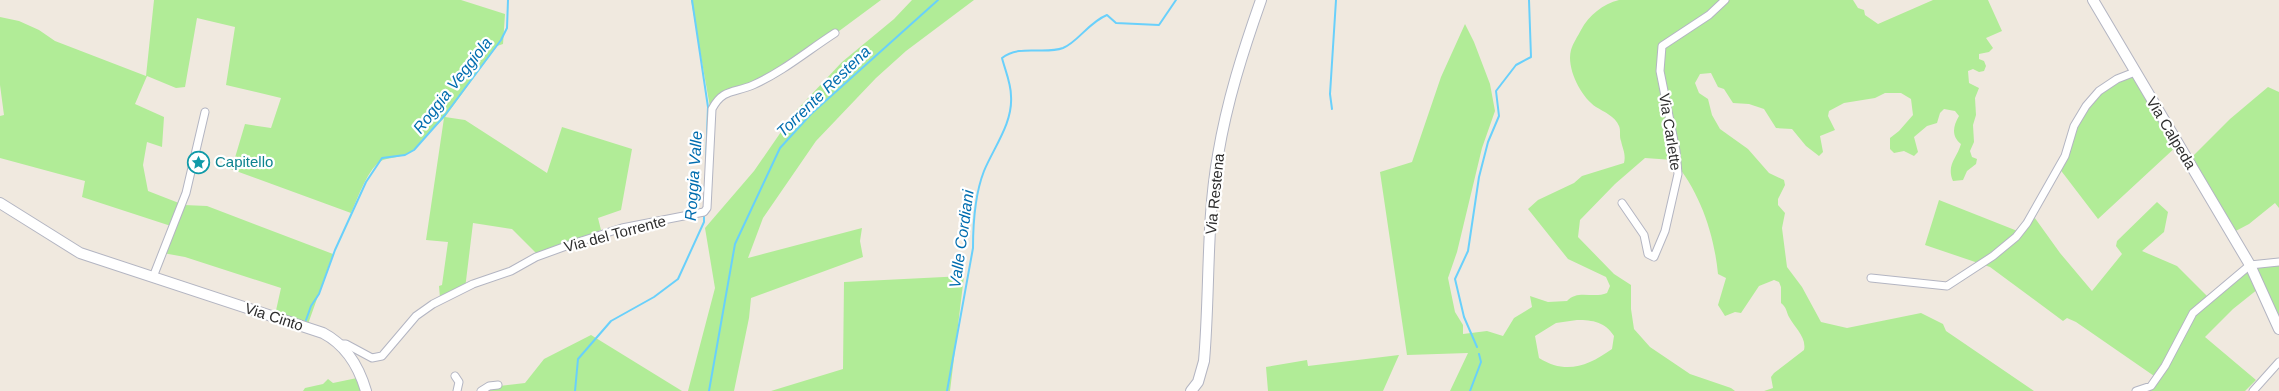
<svg xmlns="http://www.w3.org/2000/svg" width="2279" height="391" viewBox="0 0 2279 391" font-family="Helvetica,sans-serif">
	<style>
		.green { fill: #b1ec97; fill-rule: evenodd }
		.lines { fill: none; stroke-linecap: round; stroke-linejoin: round }
		.stream { stroke: #69d0fb; stroke-width: 2 }
		.street-casing { stroke: #b3b5c2; stroke-width: 9 }
		.secondary-casing { stroke: #b3b5c2; stroke-width: 12 }
		.street { stroke: #fff; stroke-width: 7 }
		.secondary { stroke: #fff; stroke-width: 10 }
		.labels { text-anchor: middle; stroke-width: 4.5; stroke-linejoin: round; paint-order: stroke }
		.street-label { font-size: 15px; fill: #2e2e2e; stroke: #fff }
		.culture-label { font-size: 15px; fill: #0d838f; stroke: #fff; text-anchor: start }
		.water-label { font-size: 16px; font-style: italic; fill: #006daf; stroke: #fff }
	</style>
	<rect width="100%" height="100%" fill="#f0e9df"/>
	<path class="green" d="M154,0H461L505,14L503,44L497,46L445,117L465,120L547,173L562,127L632,149L621,210L598,218L601,230L537,254L512,229L473,223L465,289L440,298L439,286L442,285L448,242L426,240L444,118L412,151C403,157 393,157 383,160C369,165 357,200 351,213L225,167L234,161L245,124L271,128L281,98L226,85L235,27L197,18L185,87L176,88L147,76L135,104L164,117L162,147L147,142L143,165L148,191L184,205L207,206L333,254L308,324L275,315L281,288L185,257L163,253L174,227L82,197L85,181L0,158V116L4,115L0,85V17L19,21L39,30L55,41L146,76Z
		M691,0H881L777,77L754,89L726,95L710,107Z
		M912,0H974L906,51L876,78L816,141L763,218L748,258L862,228L860,241L863,257L751,298L749,318L734,391H688L715,288L705,228L754,171L794,113L842,62L894,19Z
		M1619,0H1853L1858,8L1864,10L1865,15L1878,24L1933,0H1988L2002,31L1986,38L1993,48L1989,52L1979,54V59L1984,61L1986,66L1984,71L1979,72L1973,69L1968,71L1969,83L1979,88L1975,98L1976,115L1973,125L1974,142L1970,151L1972,157L1977,159L1976,164L1967,171L1963,180L1953,181C1946,165 1957,158 1961,144C1951,136 1953,126 1959,116L1955,111L1944,109L1940,113L1937,123L1927,126L1914,137L1918,152L1914,156L1904,151L1894,153L1890,149V138L1899,131L1913,115L1911,99L1901,93H1885L1875,98L1844,103L1829,111L1828,116L1835,130L1820,136L1823,152L1819,156L1806,146L1792,129L1776,128L1764,109L1749,104L1733,103L1724,89L1718,87L1711,73L1700,74L1695,83L1699,93L1708,99L1712,115L1720,129L1748,149L1769,173L1784,180L1785,185L1778,199V205L1785,213L1782,228L1787,267L1802,287L1821,322L1847,328L1921,313L1943,324L1946,331L2034,391H1764L1773,388L1771,377L1774,373L1804,350C1807,337 1794,327 1789,317C1786,311 1787,308 1781,303V287L1779,282L1774,280L1759,286L1741,313L1735,312L1725,316L1718,305L1726,278L1718,274C1714,233 1700,192 1673,160L1645,158L1615,184L1580,220L1578,237L1614,274L1631,285V309L1634,329L1650,347L1690,374L1731,388L1735,391H1450L1468,353L1407,355L1380,172L1412,162L1441,77L1465,24L1474,42L1490,84L1495,111L1482,148L1457,252L1448,278L1455,312L1463,325V334L1487,331L1503,336L1514,318L1532,307L1530,296L1548,302L1567,301C1578,289 1593,299 1607,293L1610,286L1606,277L1568,259L1528,209L1538,200L1574,183L1582,176L1624,163C1626,154 1623,150 1621,141C1619,137 1621,130 1619,126C1615,116 1604,112 1596,107C1581,97 1566,68 1571,50C1573,43 1578,36 1581,30C1589,15 1603,4 1619,0ZM1577,320C1593,320 1605,322 1614,336L1612,349C1588,366 1566,375 1539,358L1535,336L1556,323Z
		M2136,72L2178,145L2098,219L2059,168L2074,126L2099,91Z
		M2268,87L2279,92V208L2275,203L2249,224L2230,234L2188,161L2230,119Z
		M1939,200L2020,232L2032,214L2060,253L2092,291L2122,254L2116,246L2117,241L2157,202L2168,212L2164,232L2142,251L2177,266L2208,297L2250,265L2279,260V329L2258,289L2233,309L2205,337L2256,380L2245,391H2147L2157,378L2076,322L2067,318L2063,321L1990,267L1925,245Z
		M964,276L950,391H771L843,369L844,282Z
		M591,335L682,391H486L491,387L525,383L544,359Z
		M1399,355L1383,391H1268L1266,367L1307,360L1308,366Z
		M357,378L362,391H303L305,388L323,384L328,379L333,383Z"/>
	<g class="lines">
		<path class="stream" d="M692,0L708,107L706,164
			M1332,109L1330,94L1336,0
			M306,320L311,306L319,294L335,250L366,182L382,158L405,155L414,150L445,115L501,40L507,28L508,0
			M1477,347L1464,317L1455,279L1468,251L1479,177L1488,142L1499,116L1496,91L1516,65L1531,57L1529,0
			M575,391L578,359L611,321L654,297L678,279L704,222V214
			M709,391L735,244L780,148L811,114L938,0
			M947,391L973,248C973,224 975,194 984,171C994,147 1013,123 1011,96C1011,83 1005,70 1002,58C1020,44 1044,55 1063,48C1078,42 1089,22 1107,15L1116,23L1159,25L1176,0
			M1470,391L1481,362L1479,354"/>
		<defs>
			<path id="street" d="M1622,203L1644,235L1648,254L1654,257L1665,231L1678,174L1676,151L1660,71L1662,46L1709,15L1725,0
				M153,277L186,193L205,112
				M1871,278L1947,286L1993,256L2016,237L2027,223L2065,156L2074,126L2086,106L2099,91L2117,79L2135,72
				M341,344H346L372,358L382,356L416,316L433,304L473,284L511,271L536,257L569,245L622,228L704,212L707,208L712,109C723,88 735,93 753,85C784,71 807,51 835,33
				M455,376L459,382L457,391
				M481,391L489,386L498,385
				M2136,391L2151,386L2165,366L2193,313L2250,265L2279,262
				M2253,391L2279,362"/>
			<path id="secondary" d="M2093,0L2250,265L2279,329
				M0,203L80,253L323,333C346,345 359,367 366,391
				M1191,391L1198,382L1204,361C1210,292 1206,222 1218,155C1227,101 1243,51 1261,0"/>
		</defs>
		<use href="#street" class="street-casing"/>
		<use href="#secondary" class="secondary-casing"/>
		<use href="#street" class="street"/>
		<use href="#secondary" class="secondary"/>
	</g>
	<defs>
		<symbol id="sight-ring" viewBox="-11 -11 22 22"><circle r="9.5" fill="#fff" stroke="#0f9aa8" stroke-width="1.5"/><path d="M0-6L1.8-2.2L6-1.7L2.9 1.2L3.7 5.4L0 3.3L-3.7 5.4L-2.9 1.2L-6-1.7L-1.8-2.2Z" fill="#0f9aa8"/></symbol>
	</defs>
	<g fill-rule="evenodd">
		<use href="#sight-ring" x="186" y="150" width="25" height="25"/>
	</g>
	<g class="labels">
		<g class="street-label">
			<text transform="translate(1670 132) rotate(81)" y="5">Via Carlette</text>
			<text transform="translate(2171 133) rotate(59)" y="5">Via Calpeda</text>
			<text transform="translate(1215 194) rotate(-84)" y="5">Via Restena</text>
			<text transform="translate(615 234) rotate(-15)" y="5">Via del Torrente</text>
			<text transform="translate(274 317) rotate(18)" y="5">Via Cinto</text>
		</g>
		<g class="culture-label">
			<text x="215" y="167">Capitello</text>
		</g>
		<g class="water-label">
			<text transform="translate(452 85) rotate(-52)" y="6">Roggia Veggiola</text>
			<text transform="translate(823 91) rotate(-44)" y="6">Torrente Restena</text>
			<text transform="translate(693 176) rotate(-86)" y="6">Roggia Valle</text>
			<text transform="translate(961 239) rotate(-82)" y="6">Valle Cordiani</text>
		</g>
	</g>
</svg>
